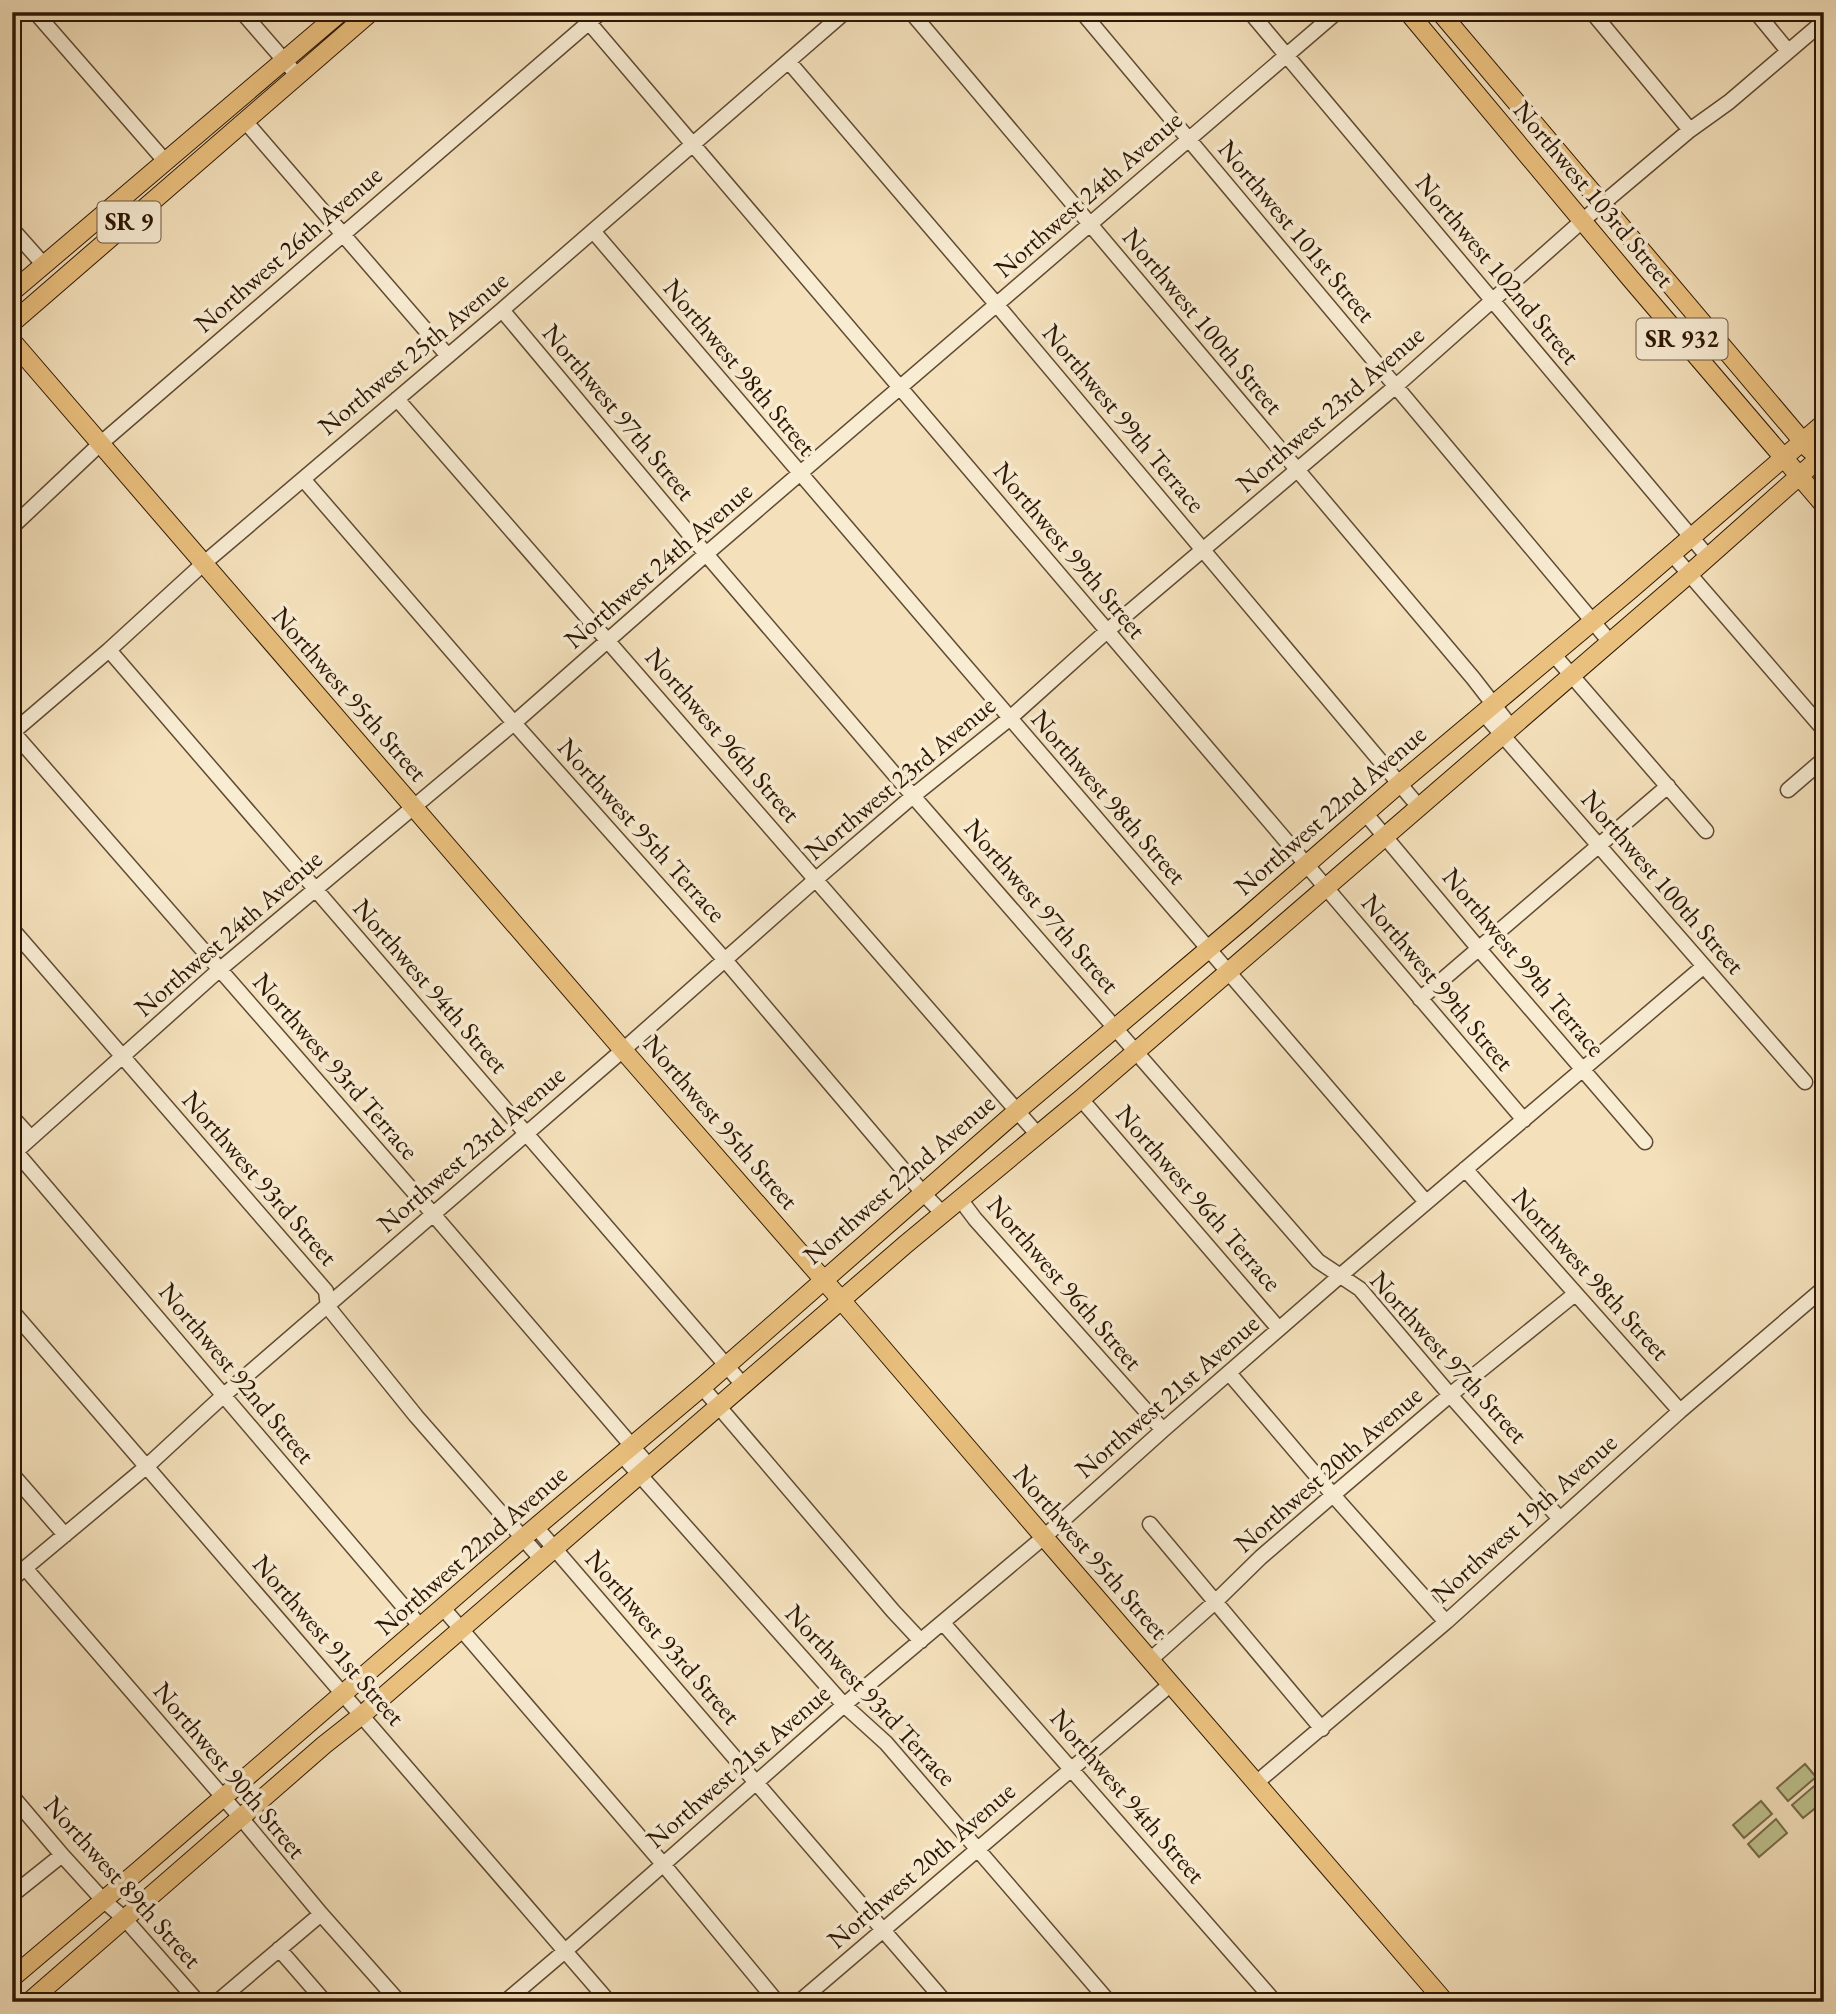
<svg xmlns="http://www.w3.org/2000/svg" width="1836" height="2014" viewBox="0 0 1836 2014" font-family="'EB Garamond',serif">
	<style>
		.green { fill: #bec28e; stroke: #766c49; stroke-width: 2 }
		.lines { fill: none; stroke-linecap: round; stroke-linejoin: round }
		.minor-casing { stroke: #604a32; stroke-width: 17 }
		.major-casing { stroke: #2e1704; stroke-width: 20 }
		.minor { stroke: #f8ecd3; stroke-width: 14 }
		.major { stroke: #eac07e; stroke-width: 18 }
		.labels { text-anchor: middle; stroke-width: 7; stroke-linejoin: round; paint-order: stroke }
		.shield { fill: #f8ecd3; stroke: #6b5742; stroke-width: 2 }
		.shield-label { font-size: 24px; font-weight: bold; fill: #2e1704 }
		.street-label { font-size: 26px; fill: #2e1704; stroke: #f8ecd3 }
	</style>
	<rect width="100%" height="100%" fill="#f4e1bc"/>
	<filter id="stains"><feTurbulence type="fractalNoise" baseFrequency=".00286" numOctaves="4"/><feColorMatrix values="0 0 0 0 .2 0 0 0 0 .09 0 0 0 0 .02 0 0 0 .5 -.17"/></filter>
	<radialGradient id="worn" r=".72"><stop offset=".6" stop-color="#630" stop-opacity="0"/><stop offset="1" stop-color="#630" stop-opacity=".3"/></radialGradient>
	<path class="green" d="M1805,1764L1816,1777L1788,1801L1777,1788Z
		M1820,1781L1824,1785V1801L1803,1818L1792,1805Z
		M1761,1801L1772,1814L1744,1838L1733,1825Z
		M1776,1819L1787,1833L1759,1857L1748,1844Z"/>
	<g class="lines">
		<defs>
			<path id="minor" d="M35,12L165,161
				M242,12L297,75
				M580,12L1524,1120
				M911,12L1473,678L1511,727
				M1082,12L1610,642
				M1250,12L1708,557
				M1592,12L1690,130
				M1756,12L1788,51
				M789,62L997,305L1419,807
				M245,121L448,356
				M12,229L44,265
				M593,231C869,556 1149,878 1426,1202
				M502,310L706,554L913,796L1318,1261L1360,1289L1450,1395L1560,1519
				M397,399C612,643 825,889 1038,1135
				M303,479L514,723L725,960L923,1193L943,1214
				M12,527L100,444L601,12
				M1672,554L1824,730
				M109,650L744,1386
				M1554,655L1706,831
				M1484,714L1805,1082
				M12,731L433,1214L650,1467
				M12,733L109,650L203,564L502,310L845,12
				M1788,790L1824,759
				M1366,814L1479,949L1645,1142
				M12,929L326,1291L328,1307L416,1416L542,1560
				M1420,999L1668,786
				M1081,1099L1279,1329
				M12,1117L31,1138
				M16,1152L421,1627
				M12,1155L219,970L514,723L706,554L1337,12
				M1465,1169L1680,1411
				M960,1199L975,1219L1163,1430
				M12,1311L609,2002
				M1229,1373L1333,1495L1446,1622
				M702,1387L893,1611L921,1641
				M622,1455L844,1705L886,1743L1109,2002
				M12,1474L65,1535
				M1150,1524L1322,1729
				M536,1527L945,2002
				M25,1568L242,1819L321,1914L399,2002
				M12,1579L146,1467L224,1395L623,1050L815,880L913,796L1009,719L1107,631L1396,386L1582,221L1690,130L1729,102L1824,21
				M443,1608L663,1864L777,2002
				M943,1623L1275,2002
				M1150,1660L1215,1602L1261,1557L1333,1495L1450,1395L1575,1294
				M1256,1783L1446,1622L1680,1411L1824,1288
				M12,1796L62,1855L103,1900L125,1919L198,2002
				M12,1895L62,1855
				M279,1949L325,2002
				M217,2002L321,1914
				M505,2002L565,1951L844,1705L1044,1537L1163,1430L1341,1275L1704,966
				M799,2002L1171,1684"/>
			<path id="major" d="M1408,12L1630,278L1824,505
				M1440,12L1810,450
				M12,292L341,12
				M12,323L371,12
				M12,341L623,1050L842,1301L1044,1537L1445,2002
				M12,1978L138,1871L523,1538L702,1387L1017,1111L1244,919L1399,784L1630,590L1824,423
				M29,2002L324,1745L362,1715L906,1244L1081,1099L1689,574L1824,454"/>
		</defs>
		<use href="#minor" class="minor-casing"/>
		<use href="#major" class="major-casing"/>
		<use href="#minor" class="minor"/>
		<use href="#major" class="major"/>
	</g>
	<g class="labels">
		<g class="shield">
			<rect x="97.5" y="201.5" width="63" height="41" rx="5"/>
			<rect x="1636.5" y="318.5" width="91" height="41" rx="5"/>
		</g>
		<g class="shield-label">
			<text x="129" y="230">SR 9</text>
			<text x="1682" y="347">SR 932</text>
		</g>
		<g class="street-label">
			<text transform="translate(1088 194) rotate(-41)" y="9">Northwest 24th Avenue</text>
			<text transform="translate(1594 194) rotate(50)" y="9">Northwest 103rd Street</text>
			<text transform="translate(1297 231) rotate(50)" y="9">Northwest 101st Street</text>
			<text transform="translate(288 249) rotate(-41)" y="9">Northwest 26th Avenue</text>
			<text transform="translate(1498 269) rotate(50)" y="9">Northwest 102nd Street</text>
			<text transform="translate(1203 321) rotate(50)" y="9">Northwest 100th Street</text>
			<text transform="translate(413 353) rotate(-40)" y="9">Northwest 25th Avenue</text>
			<text transform="translate(740 367) rotate(50)" y="9">Northwest 98th Street</text>
			<text transform="translate(1330 409) rotate(-41)" y="9">Northwest 23rd Avenue</text>
			<text transform="translate(619 412) rotate(50)" y="9">Northwest 97th Street</text>
			<text transform="translate(1124 418) rotate(50)" y="9">Northwest 99th Terrace</text>
			<text transform="translate(1070 550) rotate(50)" y="9">Northwest 99th Street</text>
			<text transform="translate(658 565) rotate(-41)" y="9">Northwest 24th Avenue</text>
			<text transform="translate(350 694) rotate(49)" y="9">Northwest 95th Street</text>
			<text transform="translate(723 735) rotate(49)" y="9">Northwest 96th Street</text>
			<text transform="translate(900 778) rotate(-40)" y="9">Northwest 23rd Avenue</text>
			<text transform="translate(1109 797) rotate(49)" y="9">Northwest 98th Street</text>
			<text transform="translate(1330 810) rotate(-41)" y="9">Northwest 22nd Avenue</text>
			<text transform="translate(642 830) rotate(48)" y="9">Northwest 95th Terrace</text>
			<text transform="translate(1663 882) rotate(49)" y="9">Northwest 100th Street</text>
			<text transform="translate(1042 906) rotate(49)" y="9">Northwest 97th Street</text>
			<text transform="translate(228 933) rotate(-41)" y="9">Northwest 24th Avenue</text>
			<text transform="translate(1524 962) rotate(50)" y="9">Northwest 99th Terrace</text>
			<text transform="translate(1438 982) rotate(50)" y="9">Northwest 99th Street</text>
			<text transform="translate(431 986) rotate(49)" y="9">Northwest 94th Street</text>
			<text transform="translate(336 1066) rotate(49)" y="9">Northwest 93rd Terrace</text>
			<text transform="translate(721 1122) rotate(49)" y="9">Northwest 95th Street</text>
			<text transform="translate(471 1149) rotate(-41)" y="9">Northwest 23rd Avenue</text>
			<text transform="translate(260 1178) rotate(49)" y="9">Northwest 93rd Street</text>
			<text transform="translate(899 1179) rotate(-41)" y="9">Northwest 22nd Avenue</text>
			<text transform="translate(1199 1198) rotate(49)" y="9">Northwest 96th Terrace</text>
			<text transform="translate(1591 1274) rotate(48)" y="9">Northwest 98th Street</text>
			<text transform="translate(1065 1283) rotate(49)" y="9">Northwest 96th Street</text>
			<text transform="translate(1449 1357) rotate(48)" y="9">Northwest 97th Street</text>
			<text transform="translate(237 1373) rotate(50)" y="9">Northwest 92nd Street</text>
			<text transform="translate(1167 1396) rotate(-41)" y="9">Northwest 21st Avenue</text>
			<text transform="translate(1328 1469) rotate(-41)" y="9">Northwest 20th Avenue</text>
			<text transform="translate(1524 1518) rotate(-42)" y="9">Northwest 19th Avenue</text>
			<text transform="translate(471 1550) rotate(-41)" y="9">Northwest 22nd Avenue</text>
			<text transform="translate(1091 1552) rotate(49)" y="9">Northwest 95th Street</text>
			<text transform="translate(663 1637) rotate(49)" y="9">Northwest 93rd Street</text>
			<text transform="translate(329 1640) rotate(49)" y="9">Northwest 91st Street</text>
			<text transform="translate(871 1695) rotate(47)" y="9">Northwest 93rd Terrace</text>
			<text transform="translate(738 1766) rotate(-41)" y="9">Northwest 21st Avenue</text>
			<text transform="translate(230 1770) rotate(50)" y="9">Northwest 90th Street</text>
			<text transform="translate(1128 1796) rotate(49)" y="9">Northwest 94th Street</text>
			<text transform="translate(921 1865) rotate(-41)" y="9">Northwest 20th Avenue</text>
			<text transform="translate(123 1882) rotate(48)" y="9">Northwest 89th Street</text>
		</g>
	</g>
	<rect width="1836" height="2014" fill="none" stroke="#f4e1bc" stroke-width="42"/>
	<rect x="14" y="14" width="1808" height="1986" fill="none" stroke="#2e1704" stroke-width="3.5"/>
	<rect x="21" y="21" width="1794" height="1972" fill="none" stroke="#2e1704" stroke-width="2"/>
	<rect width="100%" height="100%" filter="url(#stains)"/>
	<rect width="100%" height="100%" fill="url(#worn)"/>
</svg>
